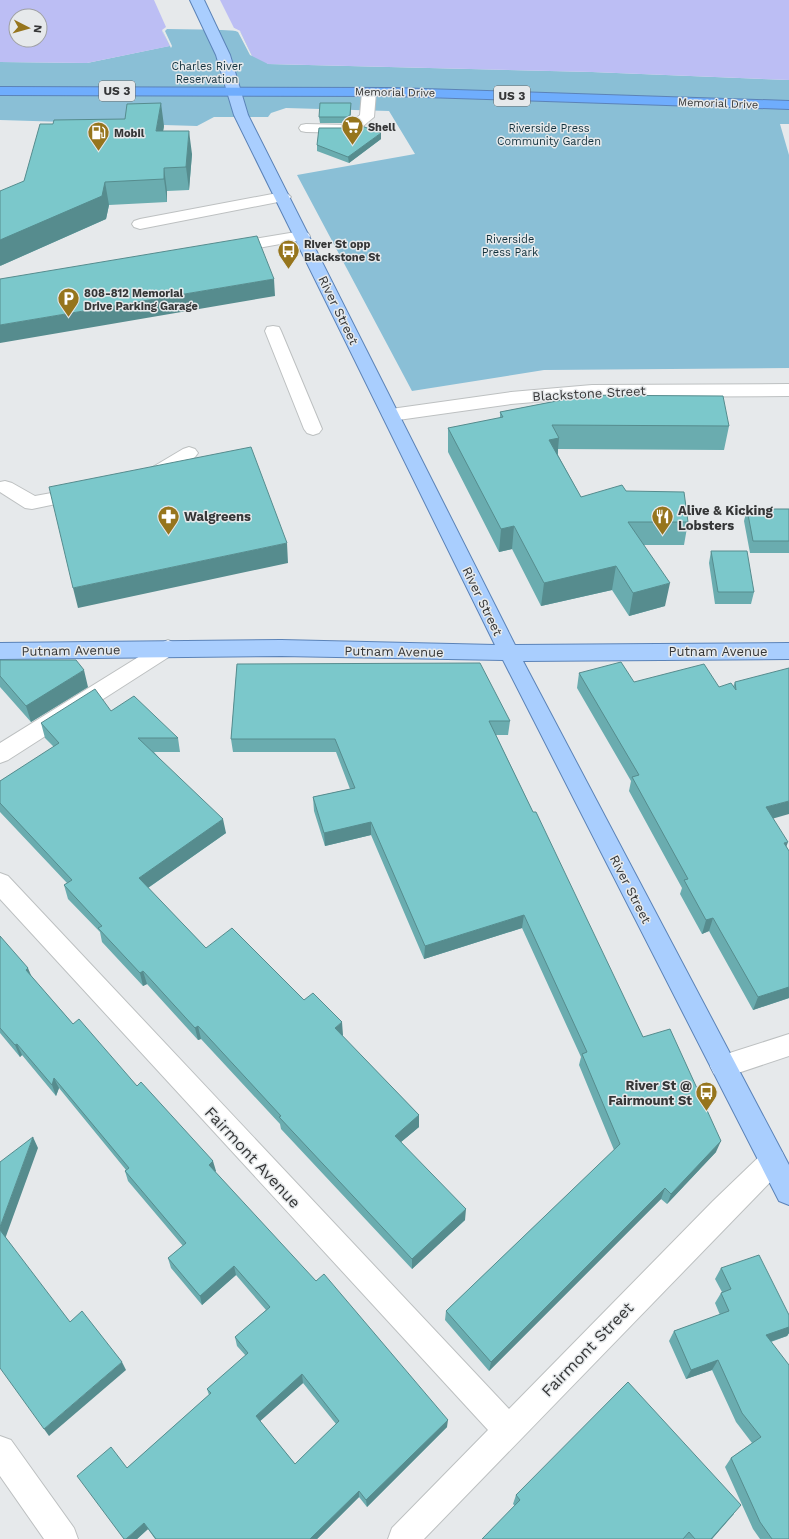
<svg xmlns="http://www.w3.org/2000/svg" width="789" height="1539" viewBox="0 0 789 1539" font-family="'Work Sans',sans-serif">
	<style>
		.green { fill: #8abfd6 }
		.water { fill: #bcbef4; fill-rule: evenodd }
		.pier { fill: #e6e9eb }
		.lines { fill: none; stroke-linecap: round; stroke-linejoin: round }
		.minor-casing { stroke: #bdc0c1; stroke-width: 2 }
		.major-casing { stroke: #5b83b8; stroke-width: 2 }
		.highway-casing { stroke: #5b83b8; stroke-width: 2 }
		.minor { fill: #fff; fill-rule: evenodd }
		.major { fill: #a9cefe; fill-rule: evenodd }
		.highway { fill: #6fadfd; fill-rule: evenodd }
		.wall { fill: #6aacaf; fill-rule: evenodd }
		.shaded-wall { fill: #568c8e }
		.building { fill: #7bc8cb; stroke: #568c8e; fill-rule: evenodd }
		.labels { text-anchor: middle; stroke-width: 3; stroke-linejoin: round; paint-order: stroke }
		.far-park-label { font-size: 11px; fill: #12313d; stroke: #e6e9eb }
		.far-street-label { font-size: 11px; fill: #353637; stroke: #e6e9eb }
		.far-poi-label { font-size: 11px; font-weight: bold; fill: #353637; stroke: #e6e9eb; text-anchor: start }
		.shield { fill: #e6e9eb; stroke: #6a6c6d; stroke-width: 1 }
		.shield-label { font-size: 12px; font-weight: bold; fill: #353637 }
		.street-label { font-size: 13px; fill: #353637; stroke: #e6e9eb }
		.poi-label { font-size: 13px; font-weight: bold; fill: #353637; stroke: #e6e9eb; text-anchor: start }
		.near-street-label { font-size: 16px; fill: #353637; stroke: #e6e9eb }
	</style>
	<rect width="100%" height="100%" fill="#e6e9eb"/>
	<path class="green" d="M166,27L240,31L268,64L592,72L789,80V124H780L789,155V368L544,370L412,391L297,175L415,154L389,111L286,108L271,113L268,117H214L197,126L0,120V62L87,63L169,46L162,30Z"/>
	<path class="water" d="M0,0H789V80L592,72L268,64L252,56L240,31L234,28L166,27L162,31L170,46L87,63L0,62ZM16,16H40V40H16Z"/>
	<path class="pier" d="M154,0H220L234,28L240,31L252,56L250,55L238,32L233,30L167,29L165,31L172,46L171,48L162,30L166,27Z"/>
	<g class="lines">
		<defs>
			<path id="minor" d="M369,88L374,89L376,92L374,117L356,132L351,133L306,132L301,131L299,128L301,125L306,124L348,125L360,115L362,92L364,89Z
				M283,192L288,194L291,197L288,200L140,229L134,227L132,224L134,221L140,219Z
				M302,231L308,233L310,236L308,239L230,253L224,251L222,248L224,245L230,243Z
				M273,326L279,327L281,331L322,429L319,433L313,435L307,433L304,429L265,331L267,327Z
				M789,384V396L592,397L511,404L391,421L385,419L382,415L385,411L391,409L511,392L592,385Z
				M189,447L195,449L198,453L195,457L155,482L148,484L141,482L139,478L141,474L183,449Z
				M5,481L12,483L35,496L68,490L75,492L77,496L75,500L32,509L25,508L0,492V482Z
				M168,640L175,643L178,648L175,653L8,760L0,763V743L161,643Z
				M0,873L8,876L509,1409L713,1201L764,1152L773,1148L782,1152L786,1161L782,1170L424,1539H388L392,1528L488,1430L0,899Z
				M789,1034V1056L723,1078L714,1074L710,1066L714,1058Z
				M0,1436L11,1440L74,1528L78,1539H44L0,1476Z"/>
			<path id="major" d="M190,0H204L230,55L248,115L515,645L789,643V659L523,661L789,1165V1205L779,1201L503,660L281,656L0,659V643L281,640L495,645L234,115L216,55Z"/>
			<path id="highway" d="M0,87L393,88L789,101V109L393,96L0,95Z"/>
		</defs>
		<use href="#minor" class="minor-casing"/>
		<use href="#major" class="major-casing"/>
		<use href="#highway" class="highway-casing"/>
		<use href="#minor" class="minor"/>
		<use href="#major" class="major"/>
		<use href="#highway" class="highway"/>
	</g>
	<path class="wall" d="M351,110L350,121L347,123H320L319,117Z
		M164,126L163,131L192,154L189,190L167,191V202L109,205L106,219L0,266Z
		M381,139L349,163L317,151V145Z
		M567,395L729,426L724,450L558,449V455L581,497L626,491L688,522L684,545H644L665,606L629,616L612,590L541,606L512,549L499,552L448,452V428L500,418V412L566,399Z
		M747,509H789V553H750L744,521Z
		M711,551L754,592L751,604H715L709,563Z
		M0,660L88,687L31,722L0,687Z
		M237,664L510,721L508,735H496L533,812L643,1037L716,1152L667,1204L661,1199L489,1371L445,1320L446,1311L614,1150L579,1065L581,1057L522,928L424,959L371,835L325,846L314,811L313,797L350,789L336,752H233L231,739Z
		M579,673L634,682L719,687H733L735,682L773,818L786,846L789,851V998L753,1010L709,931L702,934L680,894L682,888L629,791L631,781L577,688Z
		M111,711L178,738L180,752H154L226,833L148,888L206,948L304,1000L343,1035L342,1036L419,1115V1127L401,1142L465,1220L412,1269L281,1129L280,1124L201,1039L198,1040L147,984L143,986L102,942L100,932L68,899L64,885L67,883L0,812V781L54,747L45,738L41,723Z
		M0,936L31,976L73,1024L137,1086L216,1171L215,1172L447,1427L367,1507L359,1497L317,1539H155L148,1529L137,1539L127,1468L209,1395L207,1389L246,1356L237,1346L235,1337L266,1310L236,1275L202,1305L171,1268L168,1258L183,1246L128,1181L125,1171L126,1170L59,1088L56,1096L22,1055L20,1057L0,1033ZM303,1383L336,1424L295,1464L260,1421Z
		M721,1268L789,1315V1333L787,1336L771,1342L789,1539H760L753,1529L725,1467L731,1458L752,1443L736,1422L712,1370L686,1379L669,1341L674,1331L720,1315L715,1303L721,1293L722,1292L715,1279Z
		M516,1495L734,1514L712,1539H482L515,1506L513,1504Z"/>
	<path class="shaded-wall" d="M161,103L164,126L159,154L156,131Z
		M351,103L350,121L347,123V117Z
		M189,131L192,154L189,190L186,167Z
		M381,133V139L349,163L348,157Z
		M164,168L167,191V202L164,179Z
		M105,182L109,205L106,219L0,266V240Z
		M274,279L275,296L0,343V325Z
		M559,438L557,461L549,440Z
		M514,526L512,549L499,552L501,529Z
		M287,543L288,563L78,608L73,588Z
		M616,566L612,590L541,606L544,583Z
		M670,583L665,606L629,616L633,593Z
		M84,670L88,687L31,722L26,706Z
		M789,801V814L761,822L766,807Z
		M223,819L226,833L142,892L139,878Z
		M371,822V835L325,846L324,833Z
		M788,842L783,856L784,843Z
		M524,915L522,928L424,959L425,946Z
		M713,918L709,931L702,934L706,920Z
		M28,968L33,980L26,970Z
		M143,971L147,984L143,986L140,973Z
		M789,987V998L753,1010L758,997Z
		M342,1022L343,1035L335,1041V1028Z
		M198,1026L201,1039L198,1040L195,1028Z
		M17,1044L22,1055L20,1057L15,1045Z
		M54,1078L59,1088L56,1096L52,1085Z
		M419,1115V1127L395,1147V1136Z
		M33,1137L38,1148L5,1239L0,1231V1227Z
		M721,1141L716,1152L667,1204L671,1194Z
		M213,1161L216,1171L211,1175L209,1165Z
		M665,1188L661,1199L489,1371L491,1362Z
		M466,1209L465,1220L412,1269V1259Z
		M234,1266L236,1275L202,1305L200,1296Z
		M789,1327V1333L787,1336L760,1345L766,1335Z
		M718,1360L712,1370L686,1379L691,1370Z
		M122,1362L126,1370L49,1436L44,1429Z
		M302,1374L303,1383L258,1423L256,1416Z
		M448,1420L447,1427L367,1507L366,1500Z
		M359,1491V1497L317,1539H310Z
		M741,1505L712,1539H711Z
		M144,1523L148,1529L137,1539H126Z"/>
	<path class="building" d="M161,103L156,131H189L186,167L164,168V179L105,182L102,196L0,240V191L24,181L40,124H53L54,120L125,119L127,104Z
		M320,103H351L350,115L347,117H319Z
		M359,125L381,133L348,157L317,145L319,128H351Z
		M257,236L274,279L0,325V279Z
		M567,395L723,396L729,426L552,425L559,438L549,440L581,497L622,485L626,491L684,492L688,522H628L670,583L633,593L616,566L544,583L514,526L501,529L448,428L503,417L500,412L567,399Z
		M251,447L287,543L73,588L49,487Z
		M747,509H789V541H753Z
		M711,551H747L754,592H718Z
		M0,660H76L84,670L26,706L0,676Z
		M621,662L634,682L704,664L719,687L731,683L736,690L735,682L789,668V801L766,807L788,842L784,843L789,851V987L758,997L713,918L706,920L684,880L688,879L632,777L639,775L579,673Z
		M480,663L510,721H489L533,812H536L643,1037L670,1029L721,1141L671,1194L665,1188L491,1362L446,1311L620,1144L582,1054L587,1052L524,915L425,946L371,822L324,833L313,797L355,788L335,739H231L237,664Z
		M95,689L111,711L134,696L178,738H138L223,819L139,878L206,948L232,928L304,1000L313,993L342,1022L335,1028L419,1115L395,1136L466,1209L412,1259L279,1117L281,1116L198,1026L195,1028L143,971L140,973L98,928L102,926L64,885L72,880L0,803V781L59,743L41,723Z
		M0,936L28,968L26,970L73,1024L79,1019L137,1086L141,1082L213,1161L209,1165L316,1281L324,1274L448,1420L366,1500L359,1491L310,1539H156L144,1523L126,1539H124L77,1476L111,1447L127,1468L211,1393L207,1389L248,1353L235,1337L270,1307L234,1266L200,1296L168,1258L186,1243L125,1171L129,1168L54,1078L52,1085L17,1044L15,1045L0,1028ZM302,1374L339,1421L295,1464L256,1416Z
		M33,1137L0,1227V1162Z
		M0,1230L70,1322L82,1311L122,1362L44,1429L0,1368Z
		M759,1255L789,1315V1327L766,1335L789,1365V1539H772L760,1522L731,1458L761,1437L742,1413L718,1360L691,1370L674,1331L729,1311L721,1293L731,1289L721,1268Z
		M628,1382L741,1505L711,1539H695L689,1532L683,1539H482L520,1500L516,1495Z"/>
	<defs>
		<symbol id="supermarket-pin" viewBox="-11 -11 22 30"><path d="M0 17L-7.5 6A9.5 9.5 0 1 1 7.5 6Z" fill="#96751d" stroke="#e6e9eb"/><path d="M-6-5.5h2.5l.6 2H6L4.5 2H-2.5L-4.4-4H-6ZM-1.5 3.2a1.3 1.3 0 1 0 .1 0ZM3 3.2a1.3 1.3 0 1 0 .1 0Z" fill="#fff"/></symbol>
		<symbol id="fuel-pin" viewBox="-11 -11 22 30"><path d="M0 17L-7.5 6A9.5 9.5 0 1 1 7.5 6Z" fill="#96751d" stroke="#e6e9eb"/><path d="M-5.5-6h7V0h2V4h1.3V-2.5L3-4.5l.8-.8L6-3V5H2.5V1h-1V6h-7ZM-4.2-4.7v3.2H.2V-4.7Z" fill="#fff"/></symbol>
		<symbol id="bus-pin" viewBox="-11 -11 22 30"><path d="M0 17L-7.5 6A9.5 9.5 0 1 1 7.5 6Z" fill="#96751d" stroke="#e6e9eb"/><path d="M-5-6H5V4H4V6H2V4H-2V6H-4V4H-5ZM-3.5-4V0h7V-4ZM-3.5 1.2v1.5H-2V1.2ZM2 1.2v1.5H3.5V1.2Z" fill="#fff"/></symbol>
		<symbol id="parking-pin" viewBox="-11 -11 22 30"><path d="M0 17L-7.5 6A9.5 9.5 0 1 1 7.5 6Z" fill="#96751d" stroke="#e6e9eb"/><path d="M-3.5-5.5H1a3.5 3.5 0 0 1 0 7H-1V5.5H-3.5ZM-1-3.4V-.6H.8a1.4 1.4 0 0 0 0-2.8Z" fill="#fff"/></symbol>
		<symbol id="pharmacy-pin" viewBox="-11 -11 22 30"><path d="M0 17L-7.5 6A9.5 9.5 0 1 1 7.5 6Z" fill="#96751d" stroke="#e6e9eb"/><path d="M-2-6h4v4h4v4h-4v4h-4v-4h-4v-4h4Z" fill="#fff"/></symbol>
		<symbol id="restaurant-pin" viewBox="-11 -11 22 30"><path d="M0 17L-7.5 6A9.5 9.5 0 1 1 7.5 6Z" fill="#96751d" stroke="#e6e9eb"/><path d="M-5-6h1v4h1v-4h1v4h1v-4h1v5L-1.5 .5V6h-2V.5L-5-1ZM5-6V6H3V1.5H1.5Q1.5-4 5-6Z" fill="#fff"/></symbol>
	</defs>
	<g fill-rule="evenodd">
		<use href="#supermarket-pin" x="340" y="114" width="25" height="34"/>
		<use href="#fuel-pin" x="86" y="120" width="25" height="34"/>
		<use href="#bus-pin" x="276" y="238" width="25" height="34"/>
		<use href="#parking-pin" x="56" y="286" width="25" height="34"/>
		<use href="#pharmacy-pin" x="156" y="504" width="25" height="34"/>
		<use href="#restaurant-pin" x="650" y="504" width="25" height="34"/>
		<use href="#bus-pin" x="694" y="1080" width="25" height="34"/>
	</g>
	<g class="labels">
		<g class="far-park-label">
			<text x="207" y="70">Charles River<tspan x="207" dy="13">Reservation</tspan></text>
			<text x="549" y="132">Riverside Press<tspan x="549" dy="13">Community Garden</tspan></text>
			<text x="510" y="243">Riverside<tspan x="510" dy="13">Press Park</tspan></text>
		</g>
		<g class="far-street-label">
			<text transform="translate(395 92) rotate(1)" y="4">Memorial Drive</text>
			<text transform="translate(718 103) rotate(2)" y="4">Memorial Drive</text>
		</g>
		<g class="far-poi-label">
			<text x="368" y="131">Shell</text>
			<text x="114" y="137">Mobil</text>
			<text x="304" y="248">River St opp<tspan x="304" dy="13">Blackstone St</tspan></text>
			<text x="84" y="297">808-812 Memorial<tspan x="84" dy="13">Drive Parking Garage</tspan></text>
		</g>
		<g class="shield">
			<rect x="99" y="81" width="36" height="20" rx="3"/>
			<rect x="494" y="86" width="36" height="20" rx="3"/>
		</g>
		<g class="shield-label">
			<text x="117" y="95">US 3</text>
			<text x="512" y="100">US 3</text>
		</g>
		<g class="street-label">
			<text transform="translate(339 310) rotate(64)" y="5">River Street</text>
			<text transform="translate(589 393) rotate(-3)" y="5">Blackstone Street</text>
			<text transform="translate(483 601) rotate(64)" y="5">River Street</text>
			<text transform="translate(71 650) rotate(-1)" y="5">Putnam Avenue</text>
			<text transform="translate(394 651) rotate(1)" y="5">Putnam Avenue</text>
			<text x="718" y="656">Putnam Avenue</text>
			<text transform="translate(631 889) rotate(63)" y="5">River Street</text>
		</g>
		<g class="poi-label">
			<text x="678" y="515">Alive &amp; Kicking<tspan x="678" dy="15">Lobsters</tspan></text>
			<text x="184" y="521">Walgreens</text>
			<text x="692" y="1090" text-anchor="end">River St @<tspan x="692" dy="15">Fairmount St</tspan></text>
		</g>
		<g class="near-street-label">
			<text transform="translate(253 1157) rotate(47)" y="6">Fairmont Avenue</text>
			<text transform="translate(587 1349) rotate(-46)" y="6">Fairmont Street</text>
		</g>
	</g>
	<g transform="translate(28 28) rotate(96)"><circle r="19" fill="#e6e9eb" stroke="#9fa1a3"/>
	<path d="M0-3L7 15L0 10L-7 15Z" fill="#96751d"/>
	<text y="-6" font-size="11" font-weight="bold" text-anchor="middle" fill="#353637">N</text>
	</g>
</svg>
